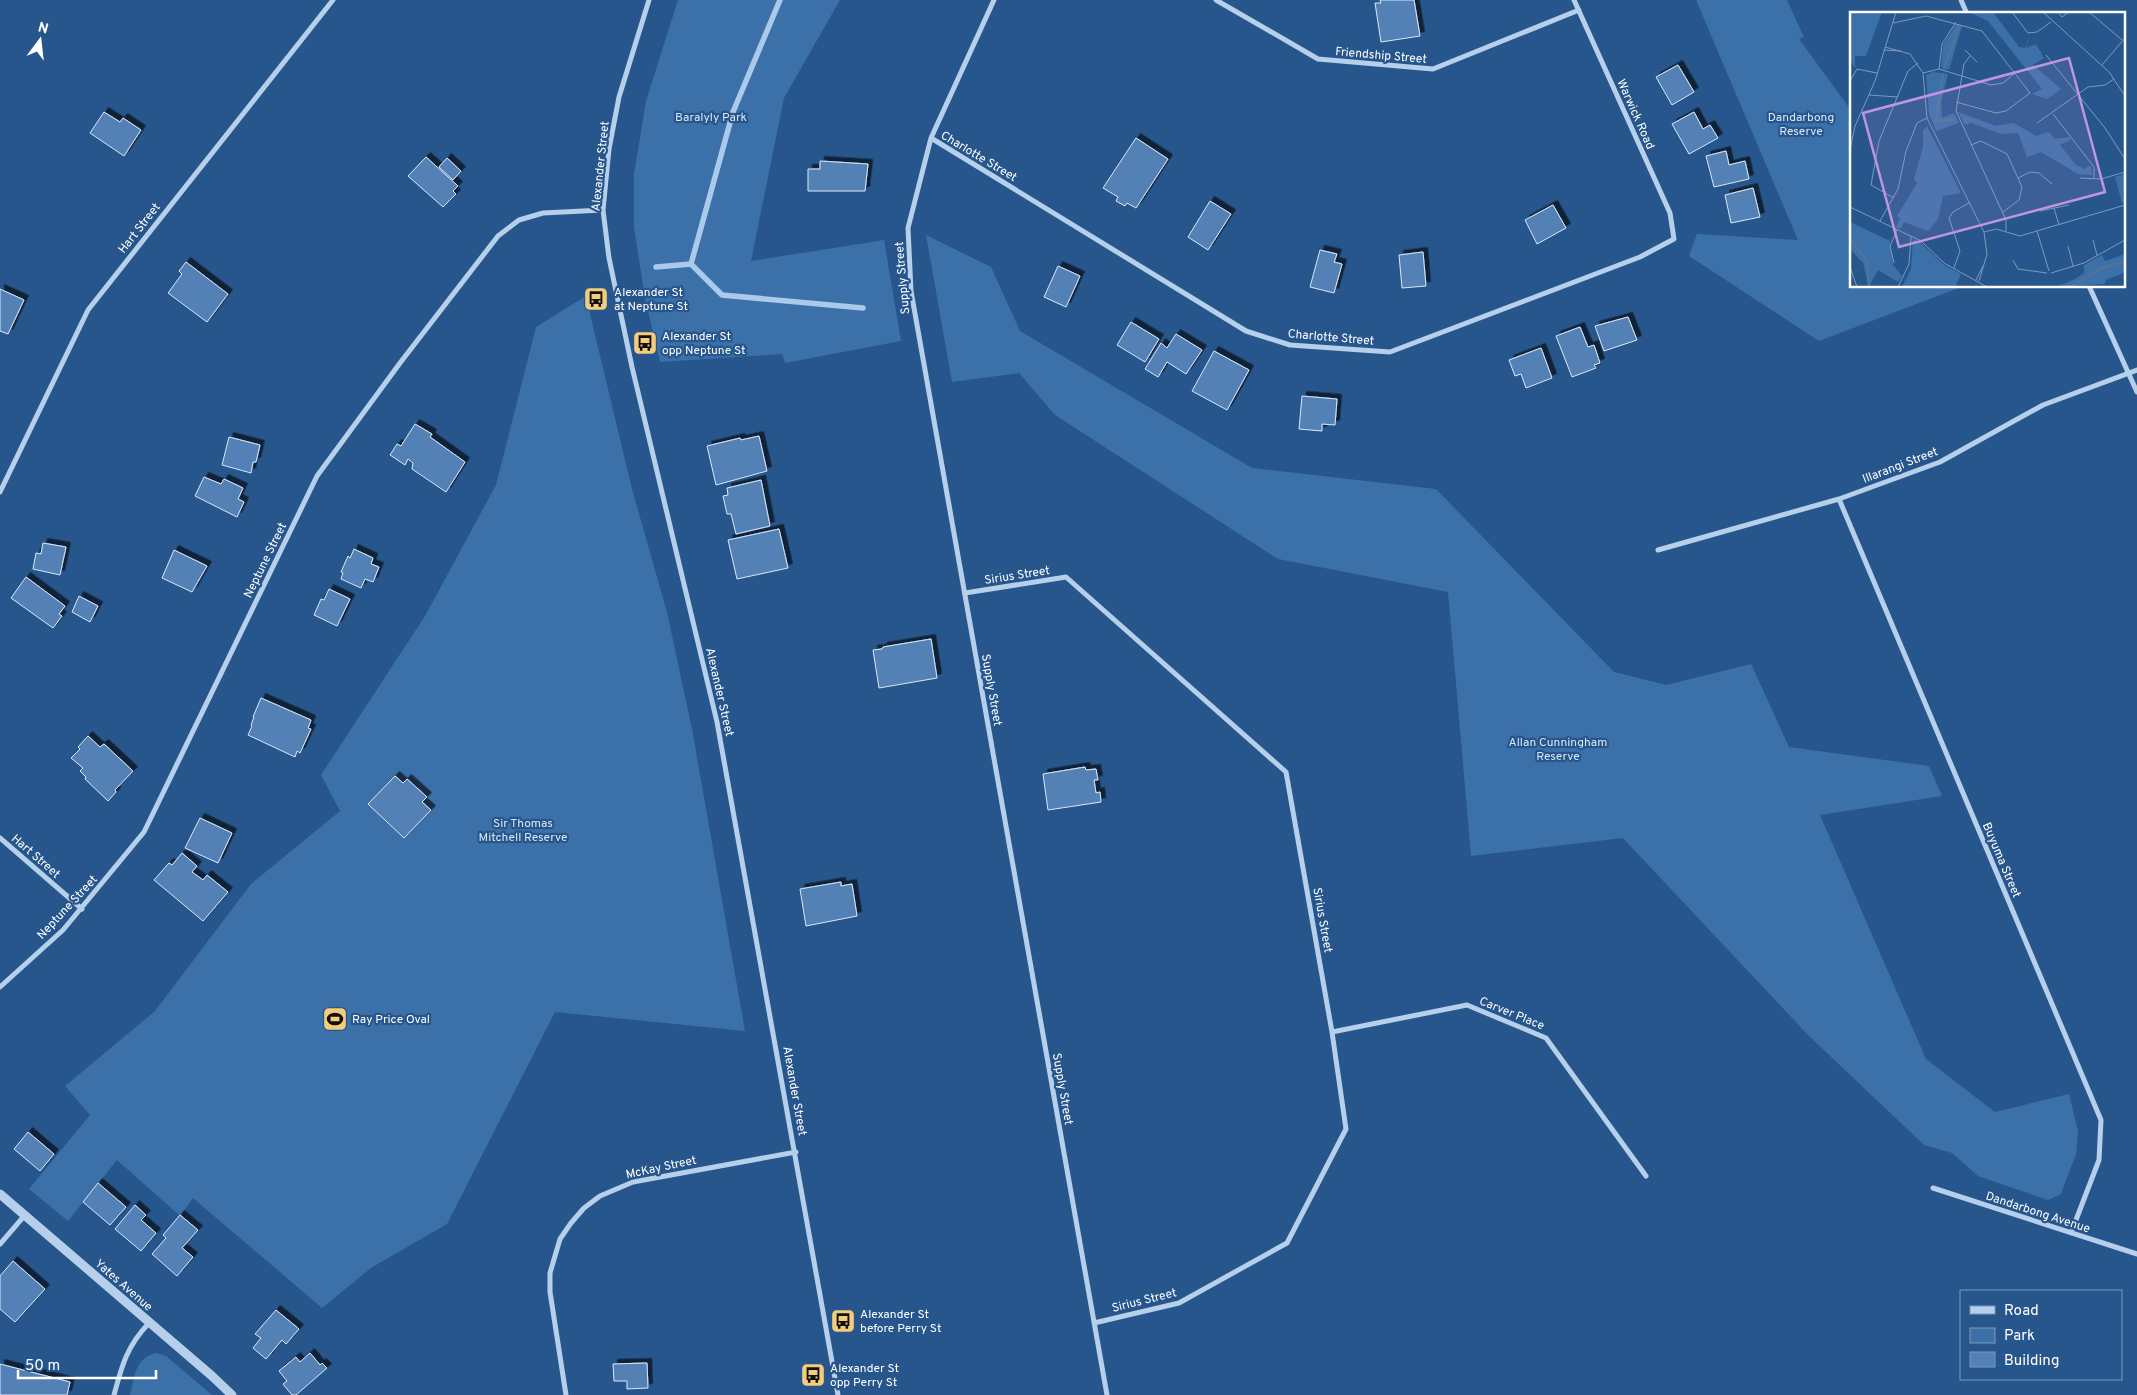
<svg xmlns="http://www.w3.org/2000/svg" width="2137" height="1395" viewBox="0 0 2137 1395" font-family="Overpass,sans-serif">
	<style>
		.green { fill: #3b70a9 }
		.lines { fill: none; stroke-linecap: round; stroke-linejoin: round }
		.stream { stroke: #aacaeb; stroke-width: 5.5 }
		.building { fill: #5381b5; stroke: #dae8f8; filter: url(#shadow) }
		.minor { stroke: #b6cfea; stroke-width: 5 }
		.tertiary { stroke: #b6cfea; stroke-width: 9 }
		.labels { text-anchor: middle; stroke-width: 4.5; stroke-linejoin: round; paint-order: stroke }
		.street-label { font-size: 12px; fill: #fff; stroke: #27568c }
		.park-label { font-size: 12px; fill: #dae8f8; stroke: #27568c }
		.poi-label { font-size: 12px; fill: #fff; stroke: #27568c; text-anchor: start }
		.inset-river { fill: none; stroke: #527299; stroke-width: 2.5 }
		.inset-road { fill: none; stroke: #7d9aba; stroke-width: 1 }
		.view { fill: #bd96df; fill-opacity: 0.15; stroke: #bd96df; stroke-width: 2.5 }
		.inset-edge { fill: none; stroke: #fff; stroke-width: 2.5 }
	</style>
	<defs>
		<filter id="shadow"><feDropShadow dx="4.5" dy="-4.5" stdDeviation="0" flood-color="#0009"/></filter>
	</defs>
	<rect width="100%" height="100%" fill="#27568c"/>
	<path class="green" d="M678,0H840L784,98L751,261L884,240L901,341L785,363L782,354L660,362L645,298L634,227V174L646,101Z
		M1696,0H1787L1804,37L1799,39L1851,110V286H1964L1819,341L1689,256L1697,234L1798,240Z
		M926,235L991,267L1020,331L1252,468L1436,489L1614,672L1666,685L1751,664L1789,747L1929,766L1942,796L1820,815L1926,1059L1995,1112L2069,1094L2078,1131L2076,1154L2061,1194L2048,1200L1978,1176L1952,1153L1924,1145L1808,1035L1623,838L1471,856L1448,592L1278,559L1055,415L1019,373L952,382Z
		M589,294L590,314L632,489L667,612L692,729L745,1031L555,1012L447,1224L371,1268L322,1308L193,1198L180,1216L117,1160L68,1221L29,1189L90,1115L65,1086L155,1011L251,884L340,811L321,775L425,616L496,485L536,327Z
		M157,1353L166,1356L212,1395H130C135,1376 135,1357 157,1353Z"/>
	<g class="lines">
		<path class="stream" d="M691,264L722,295L863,308
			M656,267L691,264L733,112L780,0"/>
	</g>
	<path class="building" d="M1380,0H1414L1420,36L1381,42L1375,3H1381Z
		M1678,65L1694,92L1672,105L1656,77Z
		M104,112L120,122L123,118L141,130L124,156L90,133Z
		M1694,112L1703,129L1710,125L1718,138L1689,154L1672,124Z
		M1136,138L1168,159L1136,208L1127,203L1125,206L1116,201L1118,197L1103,188Z
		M1726,151L1729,165L1745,161L1749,179L1714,187L1706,156Z
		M426,157L458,186L453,191L456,194L443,207L408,176Z
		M447,158L461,171L453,180L439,167Z
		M820,161L868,164L865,191H808V169H820Z
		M1753,188L1760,217L1731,223L1725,195Z
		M1210,201L1231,214L1208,250L1188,237Z
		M1553,205L1566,228L1537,244L1525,220Z
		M1320,250L1337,254L1334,262L1342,264L1334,293L1310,287Z
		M1423,252L1426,286L1402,288L1399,255Z
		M186,262L228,294L207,322L168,293L182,274L179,271Z
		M1058,266L1080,276L1066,307L1044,297Z
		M0,289L24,300L8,334L0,331Z
		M1628,317L1637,340L1604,351L1595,326Z
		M1131,322L1159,339L1145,362L1117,345Z
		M1580,327L1588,347L1594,345L1600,363L1594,365L1596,368L1572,377L1556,336Z
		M1176,334L1202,350L1186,374L1167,362L1158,377L1145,369L1161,343L1167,348Z
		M1541,348L1552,378L1526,388L1521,374L1515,376L1509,360Z
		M1214,351L1249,370L1227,410L1192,391Z
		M1302,396L1337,399L1335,425L1322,424V431L1299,429Z
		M415,424L432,434L430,437L465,462L446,492L412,469L413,463L408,459L405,465L390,455L397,444L401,446Z
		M759,436L767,471L716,485L707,446L740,438L741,440Z
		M229,437L260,445L256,462H253L251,473L222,465Z
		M204,477L221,484L224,479L243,488L238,499L244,502L237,517L195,496Z
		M761,480L770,526L736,534L731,514H727L723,496L728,495L727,488Z
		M779,529L788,568L737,579L728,540Z
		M43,543L66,547L60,575L33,569L36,553L41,554Z
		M354,549L373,558L371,564L379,567L373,582L365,579L361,588L341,579L343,573L341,572L348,556L350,558Z
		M174,550L207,566L192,592L162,578Z
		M26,577L65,606L59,614L62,616L53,628L11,598Z
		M329,589L350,599L337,626L314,615L321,599L324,600Z
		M79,596L98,606L90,622L72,612Z
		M931,639L937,678L879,688L873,650L882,649L883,647Z
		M261,698L311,720L308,728L311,729L300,753L297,751L295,757L248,735L252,726L251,725L254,717H253Z
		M88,736L100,747L104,744L133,771L115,790L116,792L108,801L85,779L86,777L80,771L83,768L71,758L80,749L78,747Z
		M1085,767L1086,770L1096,769L1098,780H1094L1096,793L1100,792L1101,802L1048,810L1043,774Z
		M395,776L403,783L407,779L427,797L422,802L431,810L404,838L368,804Z
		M200,818L232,833L218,863L185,848Z
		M182,853L197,866L192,872L203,880L207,875L228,892L203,921L154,880L169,863L172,865Z
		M841,882V886L852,884L857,916L806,926L800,889Z
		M28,1132L54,1154L40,1171L14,1149Z
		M98,1183L126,1207L110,1225L83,1202Z
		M135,1205L146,1215L141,1220L156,1233L141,1251L115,1229Z
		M180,1215L198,1230L182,1248L193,1257L177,1276L152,1254L166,1238L163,1235Z
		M13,1261L45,1289L15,1322L0,1309V1276Z
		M276,1310L299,1329L286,1344L282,1340L266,1359L253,1348L261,1338L255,1334Z
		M310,1353L320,1365L322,1363L327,1368L296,1395H292L283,1384L287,1381L279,1371L296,1357L300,1362Z
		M647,1363L648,1388L627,1389V1381H614L613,1364Z
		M0,1364L70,1382L67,1395H0Z"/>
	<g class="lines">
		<path class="minor" d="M649,0L619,97L609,149L603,210L609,258L632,367L717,722L838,1395
			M994,0L931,138L908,228L911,291L1107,1395
			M1216,0L1318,59L1433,69L1579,10
			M1961,0L1967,14
			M931,138L1246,331L1290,345L1390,352L1640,257L1674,239L1670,213L1574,0
			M2089,286L2137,392
			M0,492L88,310L333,0
			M1839,499L2101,1120L2099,1160L2071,1233
			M1658,550L1839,499L1940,462L2043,405L2137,370
			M965,593L1066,577L1286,772L1332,1032L1346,1129L1287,1243L1179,1303L1094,1323
			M0,838L82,909
			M0,987L63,930L144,832L317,476L400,363L498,236L519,220L543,213L603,210
			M1332,1032L1467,1005L1546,1038L1646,1176
			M1933,1188L2137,1254
			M0,1244L25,1215
			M114,1395C122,1365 127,1346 149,1323
			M566,1395L550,1292V1273L560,1239L571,1223L584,1208L600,1196L633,1182L796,1152"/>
		<path class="tertiary" d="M0,1194L212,1376L232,1395"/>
	</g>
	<defs>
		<symbol id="bus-square" viewBox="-11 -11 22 22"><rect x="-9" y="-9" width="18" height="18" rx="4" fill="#f3cd7b" stroke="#27568c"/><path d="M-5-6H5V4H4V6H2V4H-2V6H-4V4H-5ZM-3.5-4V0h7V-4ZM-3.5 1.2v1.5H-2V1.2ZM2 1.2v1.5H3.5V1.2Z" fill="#111"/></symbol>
		<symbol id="stadium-square" viewBox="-11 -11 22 22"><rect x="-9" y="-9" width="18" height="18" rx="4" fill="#f3cd7b" stroke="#27568c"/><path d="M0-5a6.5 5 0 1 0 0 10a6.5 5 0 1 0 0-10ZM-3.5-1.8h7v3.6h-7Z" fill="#111"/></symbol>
	</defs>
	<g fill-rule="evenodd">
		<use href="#bus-square" x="582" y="285" width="28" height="28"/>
		<use href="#bus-square" x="631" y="329" width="28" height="28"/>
		<use href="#stadium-square" x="321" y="1005" width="28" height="28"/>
		<use href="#bus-square" x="829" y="1307" width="28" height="28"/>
		<use href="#bus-square" x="799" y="1361" width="28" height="28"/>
	</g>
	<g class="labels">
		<g class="street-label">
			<text transform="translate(1381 55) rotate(5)" y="4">Friendship Street</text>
			<text transform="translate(1636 114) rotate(66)" y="4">Warwick Road</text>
			<text transform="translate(979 156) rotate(31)" y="4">Charlotte Street</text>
			<text transform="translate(600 166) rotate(-84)" y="4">Alexander Street</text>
			<text transform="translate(139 228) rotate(-52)" y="4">Hart Street</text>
			<text transform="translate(902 278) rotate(-95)" y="4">Supply Street</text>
			<text transform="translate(1331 337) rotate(5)" y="4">Charlotte Street</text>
			<text transform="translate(1900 465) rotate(-21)" y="4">Illarangi Street</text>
			<text transform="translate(265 560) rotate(-64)" y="4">Neptune Street</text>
			<text transform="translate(1017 575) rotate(-9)" y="4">Sirius Street</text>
			<text transform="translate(992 690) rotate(80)" y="4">Supply Street</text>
			<text transform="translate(720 692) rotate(77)" y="4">Alexander Street</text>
			<text transform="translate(36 856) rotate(41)" y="4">Hart Street</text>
			<text transform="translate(2002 860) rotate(67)" y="4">Buyuma Street</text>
			<text transform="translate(67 907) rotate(-47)" y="4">Neptune Street</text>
			<text transform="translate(1323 920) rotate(80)" y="4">Sirius Street</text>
			<text transform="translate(1512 1013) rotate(22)" y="4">Carver Place</text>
			<text transform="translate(1063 1089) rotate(80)" y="4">Supply Street</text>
			<text transform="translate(795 1091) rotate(80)" y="4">Alexander Street</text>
			<text transform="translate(661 1167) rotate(-12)" y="4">McKay Street</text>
			<text transform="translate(2038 1212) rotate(18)" y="4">Dandarbong Avenue</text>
			<text transform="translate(124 1285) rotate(41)" y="4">Yates Avenue</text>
			<text transform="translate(1144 1300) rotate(-14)" y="4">Sirius Street</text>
		</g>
		<g class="park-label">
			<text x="711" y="121">Baralyly Park</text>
			<text x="1801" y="121">Dandarbong<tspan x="1801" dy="14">Reserve</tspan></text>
			<text x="1558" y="746">Allan Cunningham<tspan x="1558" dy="14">Reserve</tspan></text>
			<text x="523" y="827">Sir Thomas<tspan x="523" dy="14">Mitchell Reserve</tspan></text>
		</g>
		<g class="poi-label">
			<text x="614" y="296">Alexander St<tspan x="614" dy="14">at Neptune St</tspan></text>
			<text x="662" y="340">Alexander St<tspan x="662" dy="14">opp Neptune St</tspan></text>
			<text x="352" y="1023">Ray Price Oval</text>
			<text x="860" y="1318">Alexander St<tspan x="860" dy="14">before Perry St</tspan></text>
			<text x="830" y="1372">Alexander St<tspan x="830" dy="14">opp Perry St</tspan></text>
		</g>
	</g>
	<g transform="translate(1850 12)">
		<rect width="275" height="275" fill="#27568c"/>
		<path d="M32,0L16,44H5V56L0,48V0ZM119,0H143L169,35L175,36L180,23L176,36L186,32L194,46L183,53L211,77L197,87L182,82L192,77L138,9ZM106,12L112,14L99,58L91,55L93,33ZM83,60L98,62L91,90L92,106L104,101L109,111L86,119L79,101L76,63ZM108,100L146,114L164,111L186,124L199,120L205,127L219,125L221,128L210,133L226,153L234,157L241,153L242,163L228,162L191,140L177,145L168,121L151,122L121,111L115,113ZM77,114L111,181L93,184L88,207L78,219L54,210L51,217L46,215L50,206L47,204L67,171L64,167L73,135V119ZM275,162V190L272,191L265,165ZM0,210L40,229L43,253L52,264L48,270L28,258L19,275L13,251L0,237ZM63,227L71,231L94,253L111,262L105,275H52L61,257ZM275,242V260L256,268L254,272L206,275L225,267L234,261V253L252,243L255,249Z" fill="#3b70a9"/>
		<path class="inset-river" d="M94,57L109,14M86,109L104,108M83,110L86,109L93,61M0,227L17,248L19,275M220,275L252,256L275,249"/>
		<path class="inset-road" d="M162,0L178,21L187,20L201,10M193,0L259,60L275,84M208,0L212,5L219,0M239,0L272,28M43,11L76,4L132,19L180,81L156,99L146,101L106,90M35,35L60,42L73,61L77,106L134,220L137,242L129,269M34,38L51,39M115,38L127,50M196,43L255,116L275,147M120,44L114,52L106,99L156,208V219M252,53L275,26M89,57L92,32L106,10M73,61L89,57L141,73L153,71L165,61M0,69L7,57L27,61M19,83L48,85M203,102L244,155V166M187,111L238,75L255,73L264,67M121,133L131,129L157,142L172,175L169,188L153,200M0,138L5,114L25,69L46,0M168,166L180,160L189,161L202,172M230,166L251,167L275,160M44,186L21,173L29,129L58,59L68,51M0,195L71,229L94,251L137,275M204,196L209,213M190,199L219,193M30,209L48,177L56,139L67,111L77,106M187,219L199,259M134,220L146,217L170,224L275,193M243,228L247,243M218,234L223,254M163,248L168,257L197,261M44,251L40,234L47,218M0,255L7,275M104,256L110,239L99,206L103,200L119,191M201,261L234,251L275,228M126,268L133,254M48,275L59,252L61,225"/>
		<path class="view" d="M219,46L255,180L49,235L13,101Z"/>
		<rect width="275" height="275" class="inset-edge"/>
	</g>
	<rect x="1960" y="1290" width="162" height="90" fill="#27568c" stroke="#7d9aba"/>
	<rect x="1970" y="1306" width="25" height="8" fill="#b6cfea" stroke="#7d9aba"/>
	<text x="2004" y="1315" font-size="15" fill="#ffffff">Road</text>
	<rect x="1970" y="1328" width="25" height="15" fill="#3b70a9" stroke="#7d9aba"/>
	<text x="2004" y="1340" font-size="15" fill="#ffffff">Park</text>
	<rect x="1970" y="1352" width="25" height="15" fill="#5381b5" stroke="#7d9aba"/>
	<text x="2004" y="1365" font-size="15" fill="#ffffff">Building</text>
	<g transform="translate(40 40) rotate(15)" stroke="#27568c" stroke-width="4" paint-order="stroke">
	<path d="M0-4L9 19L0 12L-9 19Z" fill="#ffffff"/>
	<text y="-8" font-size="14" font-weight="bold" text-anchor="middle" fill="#ffffff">N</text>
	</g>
	<path d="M18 1370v8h138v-8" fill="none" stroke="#ffffff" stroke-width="2.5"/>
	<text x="25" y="1370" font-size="15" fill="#ffffff" stroke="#27568c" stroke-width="4" paint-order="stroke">50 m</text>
</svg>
